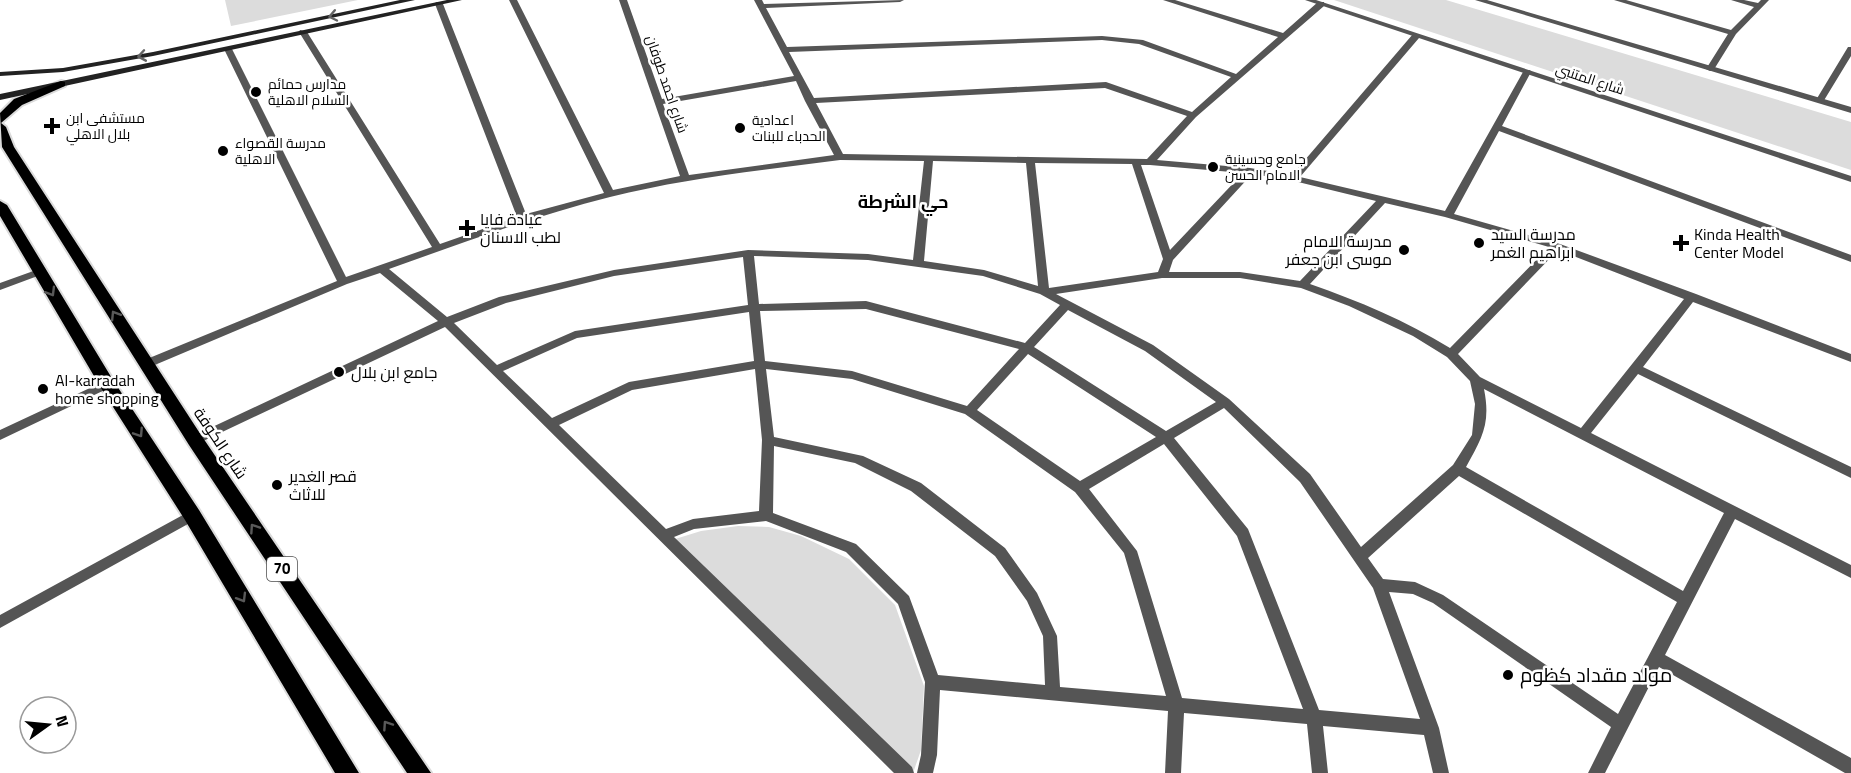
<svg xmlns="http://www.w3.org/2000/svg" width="1851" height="773" viewBox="0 0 1851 773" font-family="'Titillium Web',Cairo,sans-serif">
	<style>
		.green { fill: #dcdcdc }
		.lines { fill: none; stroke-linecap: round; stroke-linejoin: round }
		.trunk-casing { stroke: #dbdbdb; stroke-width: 4 }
		.minor { fill: #555; fill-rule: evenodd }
		.tertiary { fill: #555; fill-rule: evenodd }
		.secondary { fill: #222; fill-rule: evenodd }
		.trunk { fill: #000; fill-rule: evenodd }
		.oneway { stroke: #646464 }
		.oneway2 { stroke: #595959 }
		.poi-dot { fill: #000; stroke: #fff; stroke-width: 2 }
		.labels { text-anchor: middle; stroke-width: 5; stroke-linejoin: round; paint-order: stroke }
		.far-street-label { font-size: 14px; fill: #000; stroke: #fff }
		.far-poi-label { font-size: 14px; fill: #000; stroke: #fff; text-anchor: start }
		.shield { fill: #fff; stroke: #4c4c4c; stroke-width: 1.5 }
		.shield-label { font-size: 15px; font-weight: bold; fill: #000 }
		.poi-label { font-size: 16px; fill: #000; stroke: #fff; text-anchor: start }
		.street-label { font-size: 16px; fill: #000; stroke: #fff }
		.neighbourhood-label { font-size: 18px; font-weight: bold; fill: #000; stroke: #fff }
		.near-poi-label { font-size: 20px; fill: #000; stroke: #fff; text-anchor: start }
	</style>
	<rect width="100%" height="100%" fill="#fff"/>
	<path class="green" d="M225,0H358L231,26Z
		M1334,0H1446L1851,122V170Z
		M738,526L769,527L801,536L849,559L895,605L924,686L921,750L913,773L672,540L701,531Z"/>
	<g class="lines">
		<defs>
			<path id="trunk" d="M61,81L65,82V86L22,105L1,123L6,127L14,147L201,435L431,773H407L189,445L2,147L0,113L14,99Z
				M0,201L7,205L113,380L199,510L359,773H335L185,520L101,388L0,216Z"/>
		</defs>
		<use href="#trunk" class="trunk-casing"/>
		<path class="minor" d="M509,0H517L613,190L680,176L619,0H627L662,99L794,76L754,0H762L764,4L904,0L900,2L766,8L787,47L1102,36L1143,40L1236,74L1278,37L1163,0H1175L1283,33L1318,2H1324V6L1196,117L1157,160L1250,168L1292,175L1413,34H1416L1420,36L1419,38L1300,177L1445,211L1523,72L1530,70L1531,72L1502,126L1851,255V262L1499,131L1454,214L1560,244L1696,294L1851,354V362L1693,302L1643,367L1851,467V478L1638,374L1591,433L1851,565V578L1735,519L1665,655L1851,758V773H1845L1659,667L1605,773H1588L1611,727L1433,603L1413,594L1389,592L1439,728L1449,773H1433L1424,735L1323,726L1328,773H1312L1307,724L1184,713L1181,773H1165L1168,711L940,690L937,755L933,773H917L921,755L925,682L898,604L846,552L766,521L694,529L674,537L912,767L914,773H894L445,327L199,443H191L189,440L191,437L438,321L380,273L347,284L150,367H142L140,364L142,361L337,281L224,49L225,47L232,49L346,277L432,247L299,32L300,30L307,32L440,244L517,217L435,4L436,2L443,4L526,214L604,193ZM1102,40L1139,44L1231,77L1192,112L1106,82L814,98L789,52ZM796,81L805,101L834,155L689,175L663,104ZM1105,88L1187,116L1147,159L843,154L816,103ZM840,160L924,161L913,260L868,254L748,250L614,270L499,297L447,317L389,269C462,243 535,216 610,197C685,178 763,170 840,160ZM933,161L1026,163L1038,286L984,270L924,261ZM1035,163L1132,164L1163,259L1158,272L1049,288ZM1141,165H1150L1243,173L1170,250ZM1252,174L1294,181L1376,201L1300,281L1240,272H1169L1173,260ZM1385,203L1445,217L1549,247L1450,348C1406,321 1359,301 1310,284ZM1558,250L1684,299L1581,428L1480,377L1458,354ZM754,256L868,260L983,276L1040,294L1060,305L1025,343L866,301L759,304ZM743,257L748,305L575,331L497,365L454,323L506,303L614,276ZM1162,278H1240L1301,288L1349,306L1413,336L1447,357L1470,381L1475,404L1472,435L1453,465L1361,547L1310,474L1229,399L1153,345L1056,294ZM866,309L1019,349L967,406L852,371L765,361L760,311ZM1068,310L1145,351L1216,402L1166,431L1034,347ZM749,312L754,361L629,382L552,418L503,371L577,338ZM1028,354L1156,437L1080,481L977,410ZM755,369L762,440L759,511L693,519L666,529L559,425L632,390ZM766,369L852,379L965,414L1075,492L1124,553L1166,696L1060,687L1057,636L1037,593L1005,548L921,483L863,456L774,437ZM1484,389L1724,513L1683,591L1466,467C1482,438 1491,424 1484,389ZM1224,408L1300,482L1373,588L1420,719L1319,710L1248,529L1174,438ZM1164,444L1237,536L1303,709L1182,698L1137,551L1089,489ZM774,446L855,463L911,491L995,556L1027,601L1043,636L1045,685L938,675L909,596L856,544L773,513ZM1459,476L1677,602L1618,714L1443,595L1415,582L1383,579L1368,558Z
			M1614,0H1626L1731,30L1754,7L1731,0H1744L1758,3L1761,0H1769L1736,34L1713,71H1710L1706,69L1728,34Z
			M1848,47H1851V56L1823,102H1817L1816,100Z
			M39,269L43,270L44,272L43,274L0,290V283Z
			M107,380L113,384L111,387L0,440V430Z
			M192,510L197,511L199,515L197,519L0,628V615Z"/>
		<path class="tertiary" d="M1305,0H1316L1851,176V182Z
			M1475,0H1487L1851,107V113Z"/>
		<path class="secondary" d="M400,0H415L153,56L63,72L0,76V72L63,68L153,52Z
			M447,0H462L0,100V94Z"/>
		<use href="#trunk" class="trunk"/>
	</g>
	<defs><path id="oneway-chevron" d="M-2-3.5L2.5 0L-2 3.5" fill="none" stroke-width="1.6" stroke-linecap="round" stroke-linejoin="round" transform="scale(1.5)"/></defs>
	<g class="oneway">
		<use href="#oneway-chevron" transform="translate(333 16) rotate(168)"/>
		<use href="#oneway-chevron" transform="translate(142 56) rotate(170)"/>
	</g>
	<g class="oneway2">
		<use href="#oneway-chevron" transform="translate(51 292) rotate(59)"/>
		<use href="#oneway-chevron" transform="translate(115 315) rotate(-122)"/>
		<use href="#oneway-chevron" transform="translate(139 433) rotate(57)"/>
		<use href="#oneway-chevron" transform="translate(254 528) rotate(-124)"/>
		<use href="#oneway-chevron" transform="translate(242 598) rotate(59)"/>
		<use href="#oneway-chevron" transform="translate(387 725) rotate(-124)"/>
	</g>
	<g class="poi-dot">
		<circle cx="256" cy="92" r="6"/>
		<path d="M49 117h6v6h6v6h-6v6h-6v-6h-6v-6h6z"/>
		<circle cx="740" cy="128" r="6"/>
		<circle cx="223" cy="151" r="6"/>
		<circle cx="1213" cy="167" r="6"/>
		<path d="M464 219h6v6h6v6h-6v6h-6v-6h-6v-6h6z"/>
		<circle cx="1479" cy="243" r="6"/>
		<path d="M1678 234h6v6h6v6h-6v6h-6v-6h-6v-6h6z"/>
		<circle cx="1404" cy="250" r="6"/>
		<circle cx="339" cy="372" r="6"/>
		<circle cx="43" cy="389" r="6"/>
		<circle cx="277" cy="485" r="6"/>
		<circle cx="1508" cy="675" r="6"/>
	</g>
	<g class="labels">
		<g class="far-street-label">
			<text transform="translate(1590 79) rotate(18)" y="5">شارع المتنبي</text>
			<text transform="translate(667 84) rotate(71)" y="5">شارع احمد طوفان</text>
		</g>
		<g class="far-poi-label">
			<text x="268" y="89">مدارس حمائم<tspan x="268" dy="16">السلام الاهلية</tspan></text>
			<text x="66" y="123">مستشفى ابن<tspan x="66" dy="16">بلال الاهلي</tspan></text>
			<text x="752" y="125">اعدادية<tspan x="752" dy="16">الحدباء للبنات</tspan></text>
			<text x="235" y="148">مدرسة القصواء<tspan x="235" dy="16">الاهلية</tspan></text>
			<text x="1225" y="164">جامع وحسينية<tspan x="1225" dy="16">الامام الحسن</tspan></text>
		</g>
		<rect class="shield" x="267" y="557" width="30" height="24" rx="4.5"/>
		<g class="shield-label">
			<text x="282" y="574">70</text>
		</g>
		<g class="poi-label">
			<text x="480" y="225">عيادة فايا<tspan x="480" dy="18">لطب الاسنان</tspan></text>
			<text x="1491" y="240">مدرسة السيد<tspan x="1491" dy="18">ابراهيم الغمر</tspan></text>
			<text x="1694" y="240">Kinda Health<tspan x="1694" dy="18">Center Model</tspan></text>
			<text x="1392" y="247" text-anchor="end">مدرسة الامام<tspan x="1392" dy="18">موسى ابن جعفر</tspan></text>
			<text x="351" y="378">جامع ابن بلال</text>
			<text x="55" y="386">Al-karradah<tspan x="55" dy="18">home shopping</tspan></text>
			<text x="289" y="482">قصر الغدير<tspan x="289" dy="18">للاثاث</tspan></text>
		</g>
		<g class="street-label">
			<text transform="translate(221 443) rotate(56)" y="6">شارع الكوفة</text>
		</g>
		<g class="neighbourhood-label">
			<text x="903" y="208">حي الشرطة</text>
		</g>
		<g class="near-poi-label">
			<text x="1520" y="682">مولد مقداد كظوم</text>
		</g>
	</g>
	<g transform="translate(48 725) rotate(75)"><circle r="28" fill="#ffffff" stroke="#999999" stroke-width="1.5"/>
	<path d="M0-4.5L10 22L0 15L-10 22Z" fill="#000000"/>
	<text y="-9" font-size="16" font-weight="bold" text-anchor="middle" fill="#000000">N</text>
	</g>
</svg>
